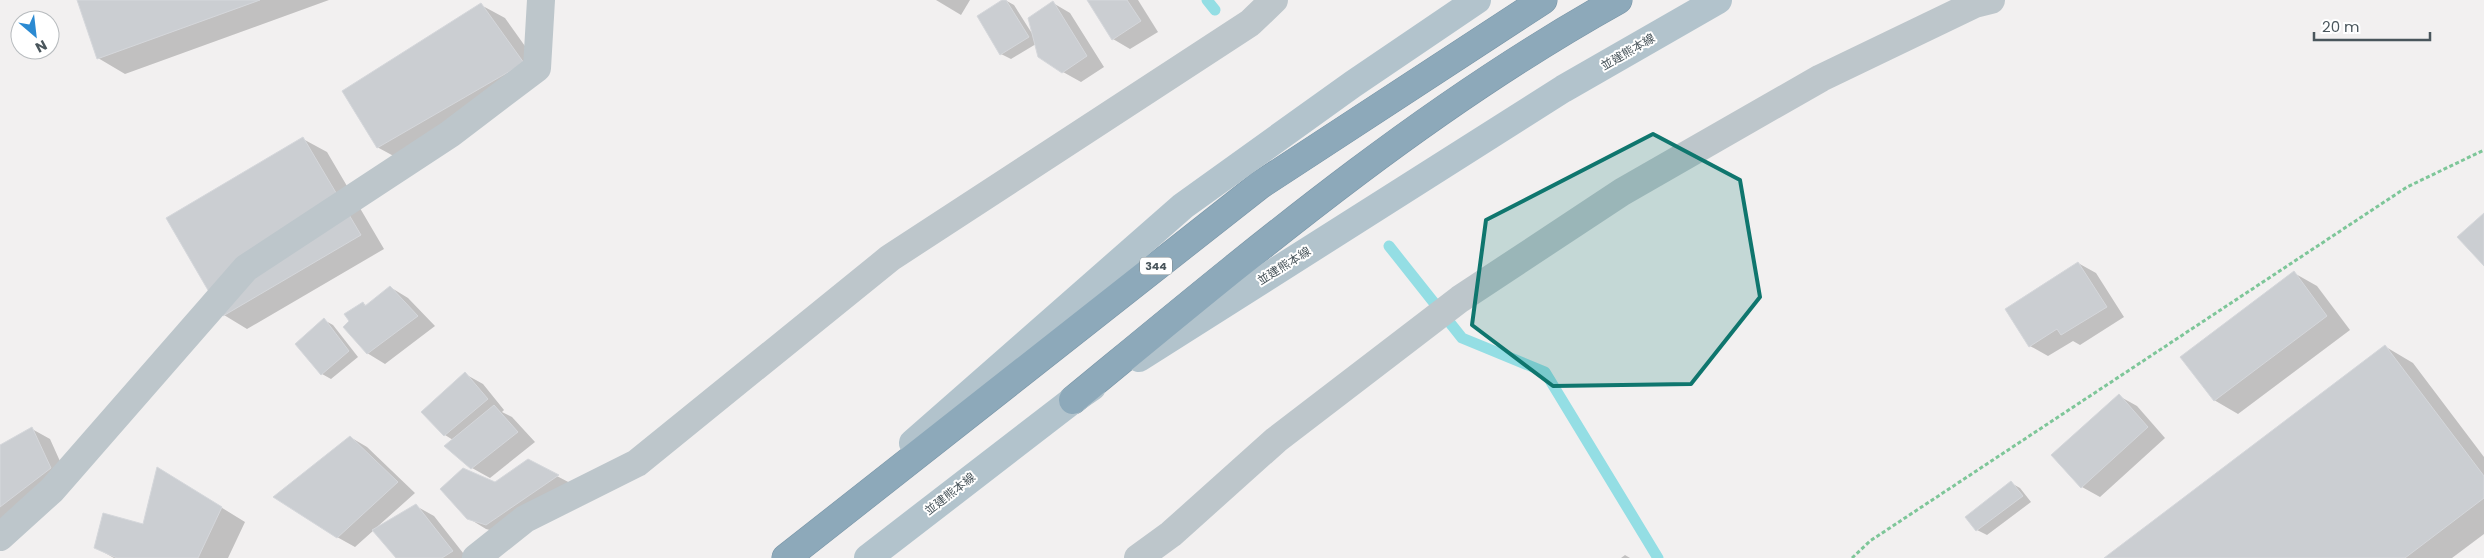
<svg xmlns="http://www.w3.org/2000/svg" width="2484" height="558" viewBox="0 0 2484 558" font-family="Poppins,'Noto Sans JP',sans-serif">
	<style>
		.shadow { fill: #0003 }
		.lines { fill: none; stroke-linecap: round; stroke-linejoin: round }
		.stream { stroke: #94dee4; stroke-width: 11 }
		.building { fill: #cbced2; stroke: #d5d7db }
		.highway-casing { stroke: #7894a6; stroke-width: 29 }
		.path { stroke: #7ec699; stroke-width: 3; stroke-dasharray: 4 2.5; stroke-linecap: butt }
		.minor { stroke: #bdc6cb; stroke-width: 28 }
		.major { stroke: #b2c3cc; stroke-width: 28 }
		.highway { stroke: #8da9ba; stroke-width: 28 }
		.marked { fill: #0f766e; fill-opacity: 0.2; stroke: #0f766e; stroke-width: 4; stroke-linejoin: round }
		.labels { text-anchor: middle; stroke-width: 4; stroke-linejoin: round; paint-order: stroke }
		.shield { fill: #fff; stroke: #80898d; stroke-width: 1 }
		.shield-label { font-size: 11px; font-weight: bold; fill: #4a565c }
		.street-label { font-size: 12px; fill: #4a565c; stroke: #fff }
	</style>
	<rect width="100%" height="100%" fill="#f2f0f0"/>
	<path class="shadow" d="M79,0H329L125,74L98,58Z
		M936,0H970L961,15Z
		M1005,0L1014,5L1033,35L1053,3L1070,13L1104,67L1081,82L1063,72L1036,44L1011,59L1001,54Z
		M1088,0H1138L1158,32L1130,49L1113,39Z
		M481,5L505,18L547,77L401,160L377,147Z
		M303,139L327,152L384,249L247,329L224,315Z
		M2078,263L2096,273L2124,317L2080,345L2073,341L2048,356L2030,346Z
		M2294,273L2317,286L2350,330L2238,414L2214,400Z
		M390,287L408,298L435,326L385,364L367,353L351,321L363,303L367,306Z
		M324,320L333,325L358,357L331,379L322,374Z
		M2386,347L2413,363L2484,457V534L2452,558H2106Z
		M465,374L483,384L504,410L502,412L512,417L535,442L490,478L472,468L453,440L445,435Z
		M2119,396L2137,406L2165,438L2100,497L2082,487Z
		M32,429L50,439L68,479L0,531V446Z
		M350,437L367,447L415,493L377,527L416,506L434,516L467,558H398L374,530L355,547L337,537Z
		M528,461L576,486L504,534L486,529L468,518L496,484Z
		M180,482L245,522L228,558H114L96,548L144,525Z
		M2011,483L2020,488L2031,502L1987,535L1977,530Z
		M1625,555L1630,558H1621Z"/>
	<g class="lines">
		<path class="stream" d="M1207,0L1215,10
			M1389,246L1462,338L1545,372L1658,558"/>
	</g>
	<path class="building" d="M77,0H260L97,59Z
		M1002,0H1006L1029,37L1000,55L977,16Z
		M1087,0H1127L1141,21L1112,40Z
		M1053,1L1087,56L1062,73L1038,57L1028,18Z
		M481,3L524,63L377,148L342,91Z
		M303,137L361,235L223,316L166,218Z
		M2484,213V266L2457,237Z
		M2078,262L2107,307L2061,335L2057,329L2029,347L2005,309Z
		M2294,271L2327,316L2214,401L2180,357Z
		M390,286L418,316L367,354L343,327L349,321L344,314L363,302L365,306Z
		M324,318L349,351L321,375L295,344Z
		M2385,345L2484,476V498L2405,558H2104Z
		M465,372L488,399L444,436L421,412Z
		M2119,394L2148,427L2081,488L2051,455Z
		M494,405L518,432L471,469L444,446Z
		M32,427L51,468L0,507V445Z
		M350,436L398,482L337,538L273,497Z
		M528,459L559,475L486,525L467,519L440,489L463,468L495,482Z
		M157,467L222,507L198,558H117L94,548L103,513L143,524Z
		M2011,481L2023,496L1976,531L1965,517Z
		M416,504L453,551L442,558H396L372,530Z"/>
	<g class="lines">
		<defs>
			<path id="highway" d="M1073,400C1247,257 1420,110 1618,0
				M786,558L1260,185L1543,0"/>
		</defs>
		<use href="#highway" class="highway-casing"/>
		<path class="path" d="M1852,558L1870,541L2407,187L2484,150"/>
		<path class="minor" d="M0,537L52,490L246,268L450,134L537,68L541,0
			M476,558L525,519L637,463L890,258L1250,23L1274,0
			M1138,558L1171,534L1276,440L1460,299L1622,192L1821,78L1975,4L1991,0"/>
		<path class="major" d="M1139,358L1563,89L1718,0
			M913,443L1183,206L1353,84L1477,0
			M868,558L1073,400L1092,387"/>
		<use href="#highway" class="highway"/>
	</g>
	<path class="marked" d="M1653,134L1740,180L1760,297L1691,384L1553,386L1472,325L1486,220Z"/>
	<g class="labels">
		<rect class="shield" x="1140" y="257.5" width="32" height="17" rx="4"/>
		<g class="shield-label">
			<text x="1156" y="270">344</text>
		</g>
		<g class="street-label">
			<text transform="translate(1628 52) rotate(-30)" y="4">並建熊本線</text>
			<text transform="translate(1284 266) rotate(-32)" y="4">並建熊本線</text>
			<text transform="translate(950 494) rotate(-38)" y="4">並建熊本線</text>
		</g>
	</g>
	<g transform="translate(35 35) rotate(152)"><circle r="24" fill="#ffffff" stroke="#b7bbbe"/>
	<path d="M0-4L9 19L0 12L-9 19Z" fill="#2b8ad2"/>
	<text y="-8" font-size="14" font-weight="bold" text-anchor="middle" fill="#4a565c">N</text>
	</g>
	<path d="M2314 32v8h116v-8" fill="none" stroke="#4a565c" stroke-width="2.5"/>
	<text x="2322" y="32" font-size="15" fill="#4a565c" stroke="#ffffff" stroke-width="4" paint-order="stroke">20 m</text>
</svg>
